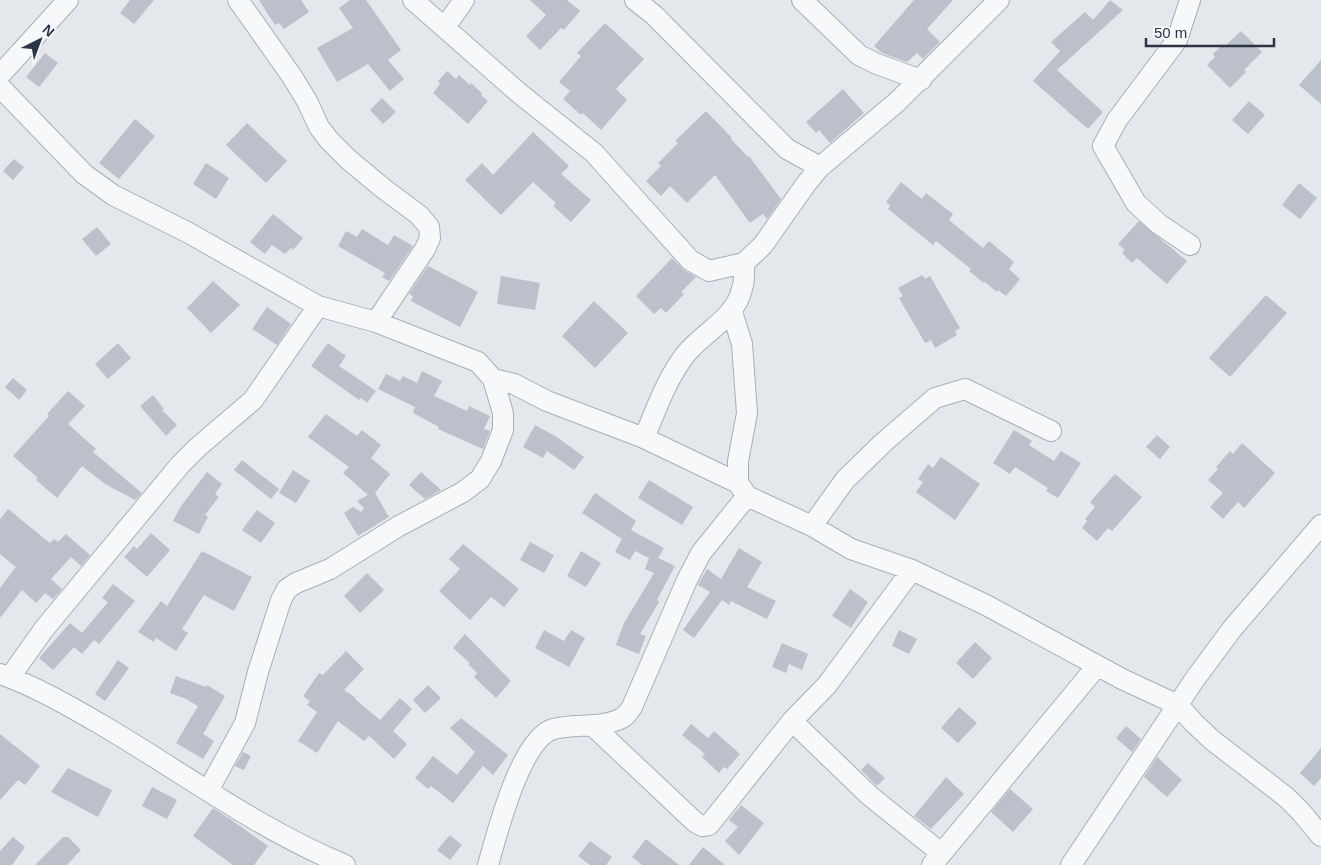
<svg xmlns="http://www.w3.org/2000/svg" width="1321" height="865" viewBox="0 0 1321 865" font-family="Helvetica,sans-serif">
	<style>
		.building { fill: #bbc0ca }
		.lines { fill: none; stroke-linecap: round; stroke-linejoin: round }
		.minor-casing { stroke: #a9aeb7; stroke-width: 22 }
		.minor { stroke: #f7f8fa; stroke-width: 20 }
	</style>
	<rect width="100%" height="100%" fill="#e4e7ec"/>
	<path class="building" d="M130,0H154L134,24L120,13Z
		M259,0H301L309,12L284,29L279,23L275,25Z
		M350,0H366L401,50L388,60L404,79L390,91L368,64L337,82L317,48L353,28L339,8Z
		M530,0H567L580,11L564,30L561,28L540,50L526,36L546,15Z
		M914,0H953L927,29L940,42L923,59L917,53L907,62L882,53L874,46Z
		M1110,0L1123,10L1057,70L1103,112L1088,129L1033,81L1060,51L1051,42L1085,12L1093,20Z
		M605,23L644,59L616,89L627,100L601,130L583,113L581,115L563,99L570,91L559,82L581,56L577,53Z
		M1241,31L1262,52L1244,70L1246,72L1230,88L1207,65L1215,57L1213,54L1223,44L1225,46Z
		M45,53L58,63L39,87L26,77Z
		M1321,60V104L1299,85Z
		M447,71L456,79L459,75L470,85L471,83L482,93L481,95L488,101L468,124L433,93L440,84L438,81Z
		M843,89L864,113L830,143L819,130L816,133L806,122Z
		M382,98L396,112L383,124L370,110Z
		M1249,101L1265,115L1248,134L1232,120Z
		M706,111L732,138L731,139L748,157L749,156L781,199L767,219L763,214L750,223L715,175L687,203L670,186L661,196L646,181L661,166L658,163L678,143L675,141Z
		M135,119L155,136L119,179L99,163Z
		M247,123L287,161L266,183L226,145Z
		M533,132L569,166L561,174L591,200L571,222L553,206L556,203L533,182L501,215L465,180L482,163L493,175Z
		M14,159L24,167L13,180L3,171Z
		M206,163L229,178L216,199L193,184Z
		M901,182L922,199L926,193L953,214L949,220L983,248L989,241L1014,262L1009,269L1020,279L1006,296L998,290L997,292L985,282L984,283L969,271L971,269L936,241L933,245L888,209L890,205L886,202Z
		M1299,183L1317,198L1300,219L1282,205Z
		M273,214L303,238L293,250L291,248L285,254L272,245L265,254L250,242Z
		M1139,221L1187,261L1167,284L1137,258L1132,263L1122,253L1125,250L1118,244Z
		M97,227L111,244L96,256L82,239Z
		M362,229L388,245L394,235L413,246L389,281L382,277L385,273L338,246L346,231L357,237Z
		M672,258L684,270L696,277L681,292L684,294L666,313L661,308L654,314L636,296Z
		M428,266L478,292L460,327L411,301L413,296L409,294Z
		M922,275L925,279L930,276L960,328L955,331L957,335L935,348L931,340L925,343L899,298L903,296L898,288Z
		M501,276L540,283L535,310L497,304Z
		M213,281L240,305L211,333L187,308Z
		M1266,295L1287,313L1230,377L1209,358Z
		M594,301L628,333L595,368L562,336Z
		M267,307L291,324L277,345L252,329Z
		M118,343L131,358L108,379L95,364Z
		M328,343L346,356L339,366L376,391L367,403L361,398L359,400L311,366Z
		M422,371L442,381L434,396L467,411L469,406L490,416L484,429L490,431L483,449L438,429L439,427L413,413L415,407L378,389L386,374L400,381L403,376L417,383Z
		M13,378L27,390L19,400L5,387Z
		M68,391L85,406L68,424L96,449L93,452L142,493L135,500L105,484L82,466L57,498L36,480L38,478L13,456L49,416L47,414Z
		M153,395L164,409L162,410L177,425L166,436L140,406Z
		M326,414L357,436L362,430L381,445L371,458L390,474L375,493L389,517L358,536L344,513L353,507L361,512L364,508L357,501L368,495L343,473L349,467L308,437Z
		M535,425L557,437L584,457L574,470L547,451L543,458L523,447Z
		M1014,430L1032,441L1029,445L1054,461L1061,451L1081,463L1058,498L1046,491L1048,488L1015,467L1010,474L993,463Z
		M1157,435L1170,447L1160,459L1146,447Z
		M1242,443L1275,473L1244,508L1238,502L1223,519L1210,507L1223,493L1208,480L1218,469L1216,467L1230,451L1233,454Z
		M941,457L980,484L955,520L916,492L923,482L918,479L928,464L933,468Z
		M242,460L279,489L271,499L234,470Z
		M293,470L310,481L296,503L279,493Z
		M207,472L222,484L215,494L219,497L205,515L208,517L199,534L173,521L181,506Z
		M421,472L441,490L425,499L409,485Z
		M1115,474L1142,497L1112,531L1108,528L1097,541L1082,528L1087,521L1085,519L1095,507L1090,502Z
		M649,480L693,507L682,525L638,498Z
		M595,493L636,521L631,530L664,548L658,558L675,566L657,600L659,602L640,634L646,636L639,654L616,645L624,623L654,573L645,569L649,558L635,551L630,560L615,552L622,539L582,513Z
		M8,509L50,543L54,539L58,542L66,534L90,555L81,566L71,557L51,579L62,589L53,599L45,593L36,603L22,590L0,618V588L16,567L0,554V519Z
		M257,510L275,523L261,543L242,530Z
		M151,533L170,550L147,577L124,557L134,546L137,549Z
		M530,542L554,555L544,573L520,560Z
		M463,544L519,589L504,607L491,597L470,620L439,591L460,569L449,559Z
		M739,548L762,562L747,587L776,601L767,619L731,601L729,605L722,600L694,638L683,630L710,592L698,585L707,569L721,579Z
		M202,551L252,577L234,611L204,595L182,629L188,633L176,651L156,638L154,642L138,632L161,601L167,606Z
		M581,551L601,563L586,587L567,576Z
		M367,573L384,590L360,613L344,596Z
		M113,584L135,601L99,644L94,640L82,654L74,647L53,670L39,658L70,623L82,633L108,602L102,598Z
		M850,589L868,602L851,628L832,616Z
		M544,630L564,641L571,630L585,638L569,667L535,648Z
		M899,630L917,639L909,654L892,646Z
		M465,634L511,681L496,698L474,677L477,673L468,664L470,663L453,648Z
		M975,642L992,658L973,679L956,663Z
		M782,643L808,654L802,670L789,664L786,673L772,667Z
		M346,651L364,669L344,690L356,698L355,699L380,720L400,698L412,709L393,731L407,744L394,759L369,736L364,741L338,721L317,753L298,741L317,712L307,705L310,701L303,696L319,673L323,675Z
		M118,660L129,668L105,701L95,694Z
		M176,676L206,687L207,685L225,696L203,734L214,741L203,759L176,743L198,706L184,698L170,693Z
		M428,685L441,698L425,713L413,700Z
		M959,707L977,723L958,743L941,728Z
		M461,718L508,755L493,775L483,766L453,803L431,786L428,789L415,778L433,756L457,775L475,752L450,728Z
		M691,724L708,738L714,731L740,754L727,769L724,767L719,773L702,757L705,754L682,735Z
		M1126,726L1141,739L1132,752L1116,738Z
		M0,734L40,766L25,785L18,780L0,800Z
		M1321,748V778L1314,786L1300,773Z
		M243,752L251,756L244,770L235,766Z
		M1157,757L1182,780L1167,797L1144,777Z
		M868,763L885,778L877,786L861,770Z
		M68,768L112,790L98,817L51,792Z
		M946,777L964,794L931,829L914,816Z
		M152,787L177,800L167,819L142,806Z
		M1010,789L1033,809L1013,832L991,812Z
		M741,805L764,823L739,855L725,841L738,827L729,820Z
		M213,808L233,821L268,846L254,865H233L193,836Z
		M450,835L462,845L450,860L437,850Z
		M13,837L25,847L12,865H0V851Z
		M63,837H68L81,850L67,865H35Z
		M646,839L679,865H642L632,857Z
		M590,841L612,857L606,865H590L578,856Z
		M703,847L725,865H689Z"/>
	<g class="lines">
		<defs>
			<path id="minor" d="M238,0L291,75L307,101L319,127L329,140L349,160L384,189L419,215L429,227L430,238L425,249L376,322
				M413,0L519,93L594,153L690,260L709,271L744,263L763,245L806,184L820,167L897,102L999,0
				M635,0L654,15L787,149L820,167
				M802,0L859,55L877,64L921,80
				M1190,0L1177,40L1117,120L1103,146L1136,203L1159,224L1190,245
				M445,27L464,0
				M0,75L68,0
				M0,87L84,174L113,195L187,232L318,306L376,322L478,362L493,379L514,384L547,401L644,438L738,483L747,496L812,526L851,549L912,570L986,605L1122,679L1178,705L1194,723L1212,740L1286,797L1301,812L1321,836
				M732,312L742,344L747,413L738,461V483
				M644,438C656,410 666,380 685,355C703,332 735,319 742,289C745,281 744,271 744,263
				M812,526L845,480L884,442L935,398L965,389L1051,431
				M0,674C35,686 69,706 102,725C182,772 258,829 345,865
				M10,677L44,629L180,465L198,447L253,400L318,306
				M792,721L870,796L941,853
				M592,725L695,822L702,826L709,825L792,721L827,685L912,570
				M208,791L245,723L258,672L281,600L287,589L296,583L330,569L399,526L463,492L480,479L491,461L503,430V413L493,379
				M488,865C497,834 520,740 553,729C575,723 601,729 622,718C626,716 629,711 632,707L687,580L701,553L747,496
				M932,865L1097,666
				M1071,865L1195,679L1232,629L1321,525"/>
		</defs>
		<use href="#minor" class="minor-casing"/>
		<use href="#minor" class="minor"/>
	</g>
	<g transform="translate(40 40) rotate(42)" stroke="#f4f6f9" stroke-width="4" paint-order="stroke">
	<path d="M0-4L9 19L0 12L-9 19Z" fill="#2b3445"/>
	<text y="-8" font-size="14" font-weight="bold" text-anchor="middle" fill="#2b3445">N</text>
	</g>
	<path d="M1146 38v8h128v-8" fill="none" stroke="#2b3445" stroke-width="2.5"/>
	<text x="1154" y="38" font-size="15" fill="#2b3445" stroke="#f4f6f9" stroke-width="4" paint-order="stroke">50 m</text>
</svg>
